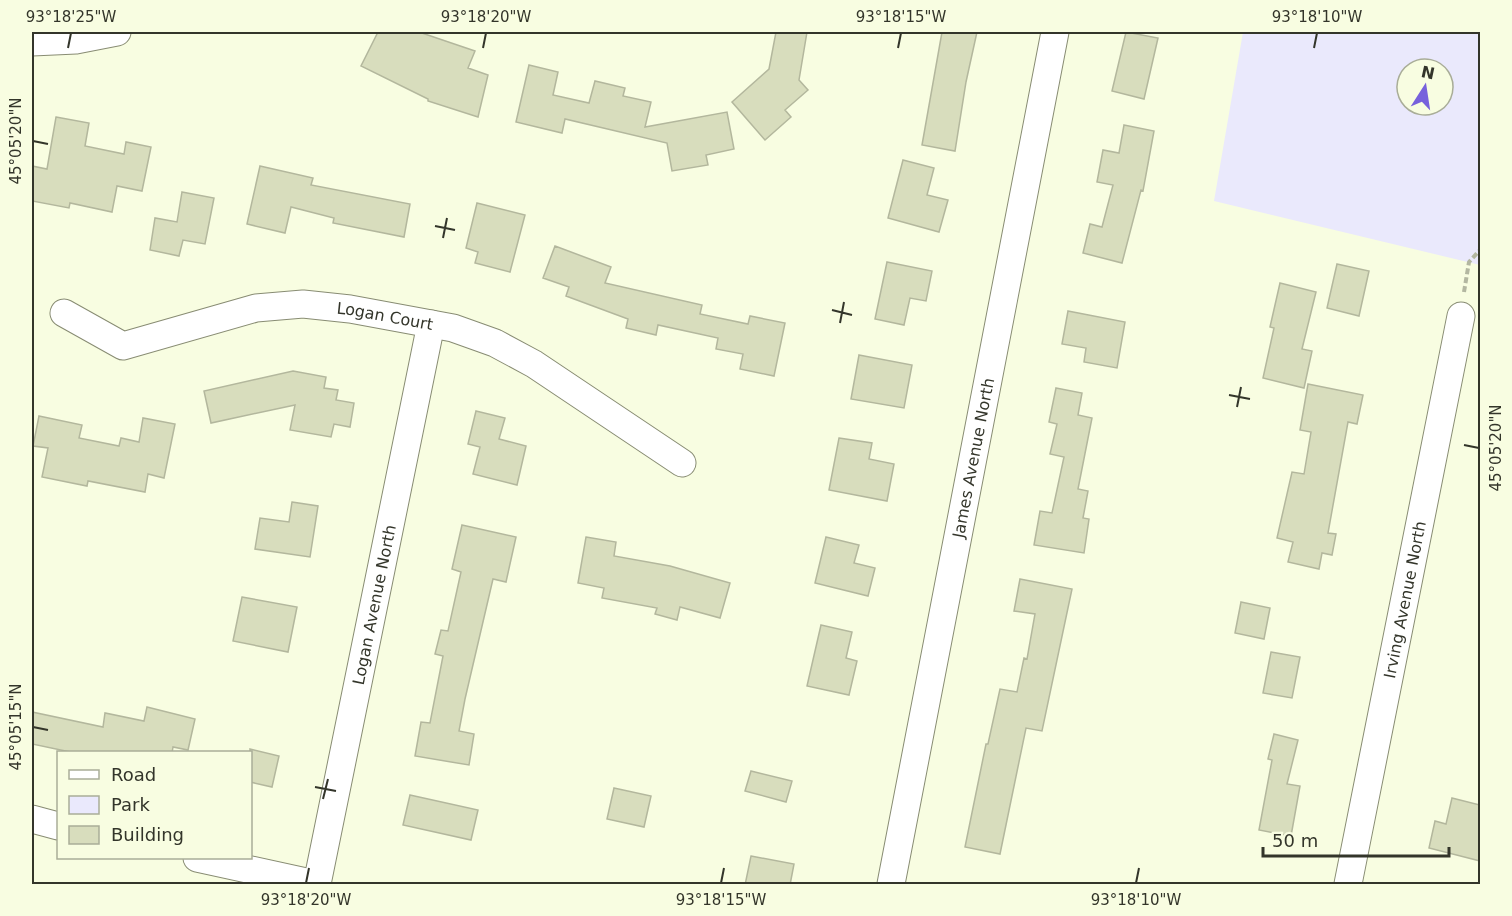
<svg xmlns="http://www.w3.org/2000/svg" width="1512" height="916" viewBox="0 0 1512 916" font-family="'DejaVu Sans',sans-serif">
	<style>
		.green { fill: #eae9fc; fill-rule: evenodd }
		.building { fill: #d8ddbd; stroke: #b3b79d; stroke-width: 1.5 }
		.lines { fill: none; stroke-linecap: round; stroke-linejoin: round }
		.minor-casing { stroke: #888c73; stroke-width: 29 }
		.path { stroke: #b3b7a1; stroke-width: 4; stroke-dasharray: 6 3; stroke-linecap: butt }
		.minor { stroke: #fff; stroke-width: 27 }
		.ticks { fill: none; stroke: #33352a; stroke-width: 2 }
		.labels { text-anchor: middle; stroke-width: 4.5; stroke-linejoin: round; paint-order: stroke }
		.street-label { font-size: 16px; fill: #33352a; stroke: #f8fde1 }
		.neatline { fill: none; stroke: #33352a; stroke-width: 2 }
		.ticks-label { font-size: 15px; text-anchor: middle; fill: #33352a }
	</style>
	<rect width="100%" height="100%" fill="#f8fde1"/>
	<path class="green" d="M1243,32H1480V265L1214,201ZM1407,69H1443V105H1407Z"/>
	<path class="building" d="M378,32H419L475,51L468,68L488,75L478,117L428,101V99L361,66Z
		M776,32H807L799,80L808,90L785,110L791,117L765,140L732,102L769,69Z
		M942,32H977L966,82L955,151L922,145Z
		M1126,32L1158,38L1144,99L1112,91Z
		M529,65L558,72L553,95L589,103L595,81L625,88L623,96L651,102L645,127L727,112L734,149L706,155L708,165L672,171L667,143L565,119L562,133L516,122Z
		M56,117L89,123L85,146L124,154L126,142L151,147L142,191L117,186L112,212L70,203L69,208L32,201V166L47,169Z
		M1124,125L1154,131L1143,191L1141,190L1122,263L1083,253L1090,224L1102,227L1113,185L1097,182L1103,150L1119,153Z
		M903,160L934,168L927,195L948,200L939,232L888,218Z
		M260,166L313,178L311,185L410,204L404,237L333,223L334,218L291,207L285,233L247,224Z
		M182,192L214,198L205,244L183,240L179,256L150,250L155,218L177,222Z
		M477,203L525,215L510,272L475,263L478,252L466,248Z
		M555,246L611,267L605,283L702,305L700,314L748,324L750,316L785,323L774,376L740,369L743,354L716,349L718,338L658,325L656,335L626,328L628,319L566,296L569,287L543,278Z
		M887,262L932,271L926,301L910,298L904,325L875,319Z
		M1337,264L1369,271L1359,316L1327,308Z
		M1280,283L1316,292L1302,349L1312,351L1304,388L1263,378L1274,328L1270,327Z
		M1068,311L1125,322L1117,368L1084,362L1086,348L1062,344Z
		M859,355L912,365L904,408L851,399Z
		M293,371L326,377L324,388L338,390L336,400L354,403L350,427L334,424L331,437L290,430L295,405L211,423L204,391Z
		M1308,384L1363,395L1357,424L1348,422L1328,533L1336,534L1332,555L1322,553L1319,569L1288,562L1293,542L1277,538L1292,472L1304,474L1311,432L1300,430Z
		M1056,388L1082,393L1078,415L1092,418L1078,489L1088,491L1083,518L1089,519L1084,553L1034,545L1040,511L1052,513L1064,457L1050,454L1057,424L1049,422Z
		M476,411L505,418L499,439L526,446L517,485L473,474L480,447L468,444Z
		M39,416L82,425L79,438L119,446L121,438L139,442L143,418L175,424L164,478L148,474L145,492L88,481L87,486L42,477L48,448L33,446Z
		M839,438L872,443L869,459L894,464L887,501L829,490Z
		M292,502L318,506L310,557L255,549L260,518L289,522Z
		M462,525L516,537L506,582L493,579L465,699L459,731L474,734L469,765L415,756L421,722L430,723L443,656L435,654L441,630L448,631L461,572L452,569Z
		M586,537L616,542L614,556L670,566L730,583L720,618L680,607L677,620L655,614L657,608L602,598L604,588L578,583Z
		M826,537L859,545L854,563L875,568L868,596L815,583Z
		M1020,579L1072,589L1042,731L1026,728L1000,854L965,847L986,744H988L1000,689L1017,692L1024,658L1027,659L1035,614L1014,611Z
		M242,597L297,607L288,652L233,641Z
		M1241,602L1270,608L1264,639L1235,633Z
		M821,625L852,632L846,658L857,661L849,695L807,686Z
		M1271,652L1300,657L1292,698L1263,693Z
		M147,707L195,719L188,750L173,747L172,753H75L32,744V712L103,727L105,713L144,721Z
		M1274,734L1298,740L1287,784L1300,786L1291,836L1259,830L1272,760L1268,759Z
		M250,749L279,756L272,787L250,782Z
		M751,771L792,781L786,802L745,791Z
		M614,788L651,796L644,827L607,819Z
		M410,795L478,810L471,840L403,825Z
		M1452,798L1480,805V861L1429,848L1435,821L1446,824Z
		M751,856L794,864L790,885H745Z"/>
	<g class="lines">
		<defs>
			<g id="minor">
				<path d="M32,42L76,40L117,32"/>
				<path id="s1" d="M64,313L123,346L256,308L303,304L350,309L453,328L495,343L534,364L682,463"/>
				<path d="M32,819L58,826"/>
				<path d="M197,858L315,884"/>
				<path id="s2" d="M317,884L431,324"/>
				<path id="s3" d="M891,884L1055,32"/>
				<path id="s4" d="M1348,884L1461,316"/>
			</g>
		</defs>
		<use href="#minor" class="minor-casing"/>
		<path class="path" d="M1464,292L1469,262L1480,250"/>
		<use href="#minor" class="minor"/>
	</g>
	<path class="ticks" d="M68,48L71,33M483,48L486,33M898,48L901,33M1314,48L1317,33M33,141L48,144M435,226L455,230M443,238L447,218M832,310L852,315M840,323L844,302M1229,395L1250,399M1237,407L1241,387M1464,445L1479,448M33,727L48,730M315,787L336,791M323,799L328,779M306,883L309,868M721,883L724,868M1136,883L1139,868"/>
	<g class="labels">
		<g class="street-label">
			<text dy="6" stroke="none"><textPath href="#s1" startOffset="336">Logan Court</textPath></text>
			<text dy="6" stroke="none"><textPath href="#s3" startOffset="434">James Avenue North</textPath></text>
			<text dy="6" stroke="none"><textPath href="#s4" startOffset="290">Irving Avenue North</textPath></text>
			<text dy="6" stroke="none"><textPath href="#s2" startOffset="285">Logan Avenue North</textPath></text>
		</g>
	</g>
	<rect width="1512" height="916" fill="none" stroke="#f8fde1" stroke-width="66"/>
	<rect x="57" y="751" width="195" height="108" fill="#f8fde1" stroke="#a9ad98" stroke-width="1.5"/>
	<rect x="69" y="770" width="30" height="9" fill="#ffffff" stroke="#a9ad98" stroke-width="1.5"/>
	<text x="111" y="781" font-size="18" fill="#33352a">Road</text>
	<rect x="69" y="796" width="30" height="18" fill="#eae9fc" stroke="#a9ad98" stroke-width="1.5"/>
	<text x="111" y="811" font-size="18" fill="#33352a">Park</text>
	<rect x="69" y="826" width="30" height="18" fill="#d8ddbd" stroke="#a9ad98" stroke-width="1.5"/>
	<text x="111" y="841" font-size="18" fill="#33352a">Building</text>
	<g transform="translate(1425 87) rotate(12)"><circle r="28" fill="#f8fde1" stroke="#a9ad98" stroke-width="1.5"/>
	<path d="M0-4.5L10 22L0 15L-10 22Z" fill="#7761dc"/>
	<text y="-9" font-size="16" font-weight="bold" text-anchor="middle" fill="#33352a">N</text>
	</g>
	<path d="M1263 847v9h186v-9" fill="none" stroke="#33352a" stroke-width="3"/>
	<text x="1272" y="847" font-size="18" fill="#33352a" stroke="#f8fde1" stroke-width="4.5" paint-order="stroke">50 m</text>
	<rect x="33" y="33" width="1446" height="850" class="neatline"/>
	<g class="ticks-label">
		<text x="71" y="22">93°18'25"W</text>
		<text x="486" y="22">93°18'20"W</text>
		<text x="901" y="22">93°18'15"W</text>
		<text x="1317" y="22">93°18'10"W</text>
		<text transform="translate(16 141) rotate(-90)" y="5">45°05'20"N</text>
		<text transform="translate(1496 448) rotate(-90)" y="5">45°05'20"N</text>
		<text transform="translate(16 727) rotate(-90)" y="5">45°05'15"N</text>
		<text x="306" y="905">93°18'20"W</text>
		<text x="721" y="905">93°18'15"W</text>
		<text x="1136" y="905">93°18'10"W</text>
	</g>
</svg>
